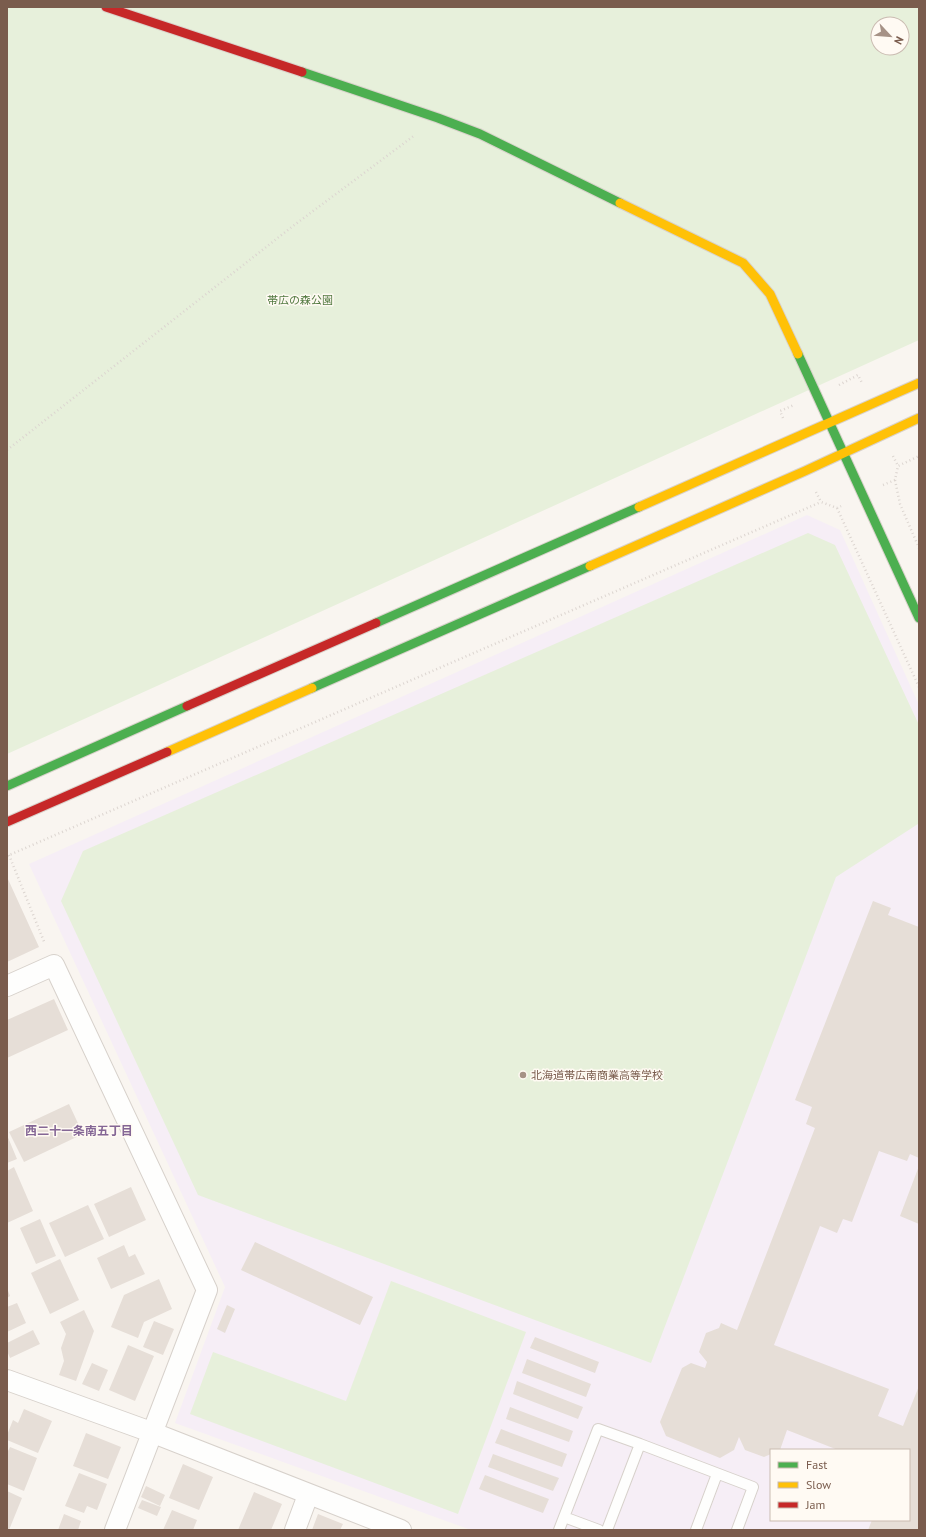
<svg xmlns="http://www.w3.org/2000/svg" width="926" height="1537" viewBox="0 0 926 1537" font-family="'PT Sans','Noto Sans JP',sans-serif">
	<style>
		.education { fill: #f6eef6; fill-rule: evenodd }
		.green { fill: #e7f0db; fill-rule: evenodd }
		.building { fill: #e6ded7 }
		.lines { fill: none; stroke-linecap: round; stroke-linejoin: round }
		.lane-casing { stroke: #d7d1cb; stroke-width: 12 }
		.street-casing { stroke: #d7d1cb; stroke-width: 22 }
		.fast-casing { stroke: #d9d2cb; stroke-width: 11 }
		.slow-casing { stroke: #d9d2cb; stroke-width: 11 }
		.jam-casing { stroke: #d9d2cb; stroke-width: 11 }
		.path { stroke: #dcd5d0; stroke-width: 2.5; stroke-dasharray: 1 3; stroke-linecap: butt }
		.lane { stroke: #fefefd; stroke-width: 10 }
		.street { stroke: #fefefd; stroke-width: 20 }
		.fast { stroke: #4caf50; stroke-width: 9 }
		.slow { stroke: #ffc107; stroke-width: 9 }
		.jam { stroke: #c62828; stroke-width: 9 }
		.poi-dot { fill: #a69286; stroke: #fffaf3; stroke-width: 1.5 }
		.labels { text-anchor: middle; stroke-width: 3; stroke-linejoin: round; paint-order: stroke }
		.park-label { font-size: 11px; fill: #537a41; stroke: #fffaf3 }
		.poi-label { font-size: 11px; fill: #7a5c4d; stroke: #fffaf3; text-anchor: start }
		.neighbourhood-label { font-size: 12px; font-weight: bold; fill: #846695; stroke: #fffaf3 }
	</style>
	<rect width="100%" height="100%" fill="#f9f5f0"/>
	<path class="education" d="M807,515L840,530L919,705V1530H471L175,1423L225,1287L29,864ZM771,1450H909V1520H771Z"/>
	<path class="green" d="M7,7H919V340L7,754ZM878,24H902V48H878Z
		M808,533L835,545L919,725V821L918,824L836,877L651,1363L198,1195L61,901L83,851Z
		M391,1281L526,1332L458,1514L190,1414L213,1352L346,1401Z"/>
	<path class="building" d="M7,877L39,947L7,962Z
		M873,901L891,908L888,915L919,927V1158L910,1154L907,1161L879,1151L852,1222L843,1219L837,1233L820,1226L774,1345L889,1389L878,1416L903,1426L919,1386V1530H868L872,1520H909V1450H838L787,1430L780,1450H771V1454L764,1457L745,1450L739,1437L734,1450L720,1458L666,1436L660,1422L682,1368L691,1363L705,1368L707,1362L699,1352L706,1333L719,1328L721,1323L737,1330L815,1128L806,1124L812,1107L795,1100Z
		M54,999L68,1030L7,1058V1020Z
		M69,1104L83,1134L24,1162L9,1132Z
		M7,1135L17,1159L7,1163Z
		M919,1166V1224L900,1216Z
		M14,1167L33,1211L7,1223V1171Z
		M131,1187L146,1220L109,1237L94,1204Z
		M88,1205L104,1239L65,1257L49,1223Z
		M40,1219L56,1256L36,1264L20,1228Z
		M255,1242L373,1297L360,1325L241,1270Z
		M124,1245L129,1257L135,1254L145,1274L111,1289L97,1258Z
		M60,1259L79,1300L50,1314L31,1273Z
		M159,1279L172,1309L144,1322L138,1338L111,1327L124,1295Z
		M7,1288L10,1296L7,1298Z
		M17,1303L26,1323L7,1332V1307Z
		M227,1305L235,1309L225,1333L217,1329Z
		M84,1310L94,1331L76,1381L59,1375L64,1361L61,1348L66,1334L60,1322Z
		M154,1321L174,1329L163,1355L143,1347Z
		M33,1330L40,1344L10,1358L7,1351V1343Z
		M535,1337L599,1362L595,1373L530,1348Z
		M128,1345L154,1356L135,1401L109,1390Z
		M527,1359L591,1384L586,1397L522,1373Z
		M92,1363L108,1370L99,1391L82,1384Z
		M517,1381L583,1407L578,1419L513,1394Z
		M510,1407L573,1431L569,1442L506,1419Z
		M24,1409L52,1421L38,1453L7,1440V1435L13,1420L18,1423Z
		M501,1429L567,1454L562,1467L495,1443Z
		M86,1433L121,1447L108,1479L73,1466Z
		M10,1447L37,1458L24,1491L7,1484V1453Z
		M493,1454L559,1478L553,1491L488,1467Z
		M183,1464L213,1477L199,1510L169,1498Z
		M79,1473L107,1484L97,1510L87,1506L84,1513L65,1506Z
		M485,1475L549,1499L543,1513L479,1489Z
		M146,1486L165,1495L160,1506L141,1497Z
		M7,1491L22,1498L9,1530H7Z
		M254,1492L282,1504L271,1530H238Z
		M142,1500L161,1507L157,1516L138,1508Z
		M172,1510L197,1520L193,1530H163Z
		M64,1514L81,1521L78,1530H58Z
		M318,1514L343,1524L340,1530H312Z"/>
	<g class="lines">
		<defs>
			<path id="lane" d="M640,1444L753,1487L737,1530
				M564,1517L599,1530
				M559,1530L598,1429L640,1444L607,1530
				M696,1530L717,1474"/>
			<path id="street" d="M7,986L54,965L207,1290L115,1530
				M7,1380L151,1432L401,1530
				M295,1530L308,1495"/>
			<path id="fast" d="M302,72L438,118L480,134L620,203
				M798,354L919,618
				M376,623L639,507
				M312,688L590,566
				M7,786L187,706"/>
			<path id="slow" d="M620,203L743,263L770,294L798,354
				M639,507L919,383
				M590,566L805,471L919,418
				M167,752L312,688"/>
			<path id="jam" d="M106,7L302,72
				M187,706L376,623
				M7,822L167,752"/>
		</defs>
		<use href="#lane" class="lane-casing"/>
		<use href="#street" class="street-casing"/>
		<use href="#fast" class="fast-casing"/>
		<use href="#slow" class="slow-casing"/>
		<use href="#jam" class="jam-casing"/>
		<path class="path" d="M839,385L858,375L862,383
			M783,418L780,411L794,405
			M7,450L293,226L415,135
			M893,456L898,466
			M895,480L900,504L919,548
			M883,485L895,480L898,466L919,456
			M816,492L821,502L837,508L841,506
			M837,508L919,687
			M9,855L45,944
			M7,856L821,502"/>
		<use href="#lane" class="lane"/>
		<use href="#street" class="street"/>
		<use href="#fast" class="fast"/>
		<use href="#slow" class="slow"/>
		<use href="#jam" class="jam"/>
	</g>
	<circle class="poi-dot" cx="523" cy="1075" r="4"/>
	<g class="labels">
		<g class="park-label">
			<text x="300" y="304">帯広の森公園</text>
		</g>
		<g class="poi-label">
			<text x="531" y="1079">北海道帯広南商業高等学校</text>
		</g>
		<g class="neighbourhood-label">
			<text x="79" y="1135">西二十一条南五丁目</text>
		</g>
	</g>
	<rect width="926" height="1537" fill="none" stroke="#7a5c4d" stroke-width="16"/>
	<rect x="770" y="1449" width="140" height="72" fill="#fffaf3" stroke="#cabbb1"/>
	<rect x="778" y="1462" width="20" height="6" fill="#4caf50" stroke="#cabbb1"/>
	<text x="806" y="1469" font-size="12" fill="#7a5c4d">Fast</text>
	<rect x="778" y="1482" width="20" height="6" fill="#ffc107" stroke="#cabbb1"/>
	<text x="806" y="1489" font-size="12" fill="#7a5c4d">Slow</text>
	<rect x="778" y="1502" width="20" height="6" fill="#c62828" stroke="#cabbb1"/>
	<text x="806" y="1509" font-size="12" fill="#7a5c4d">Jam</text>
	<g transform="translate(890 36) rotate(116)"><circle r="19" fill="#fffaf3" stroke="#cabbb1"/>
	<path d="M0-3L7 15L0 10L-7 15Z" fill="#a69286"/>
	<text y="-6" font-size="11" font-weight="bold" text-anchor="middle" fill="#7a5c4d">N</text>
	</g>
</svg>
